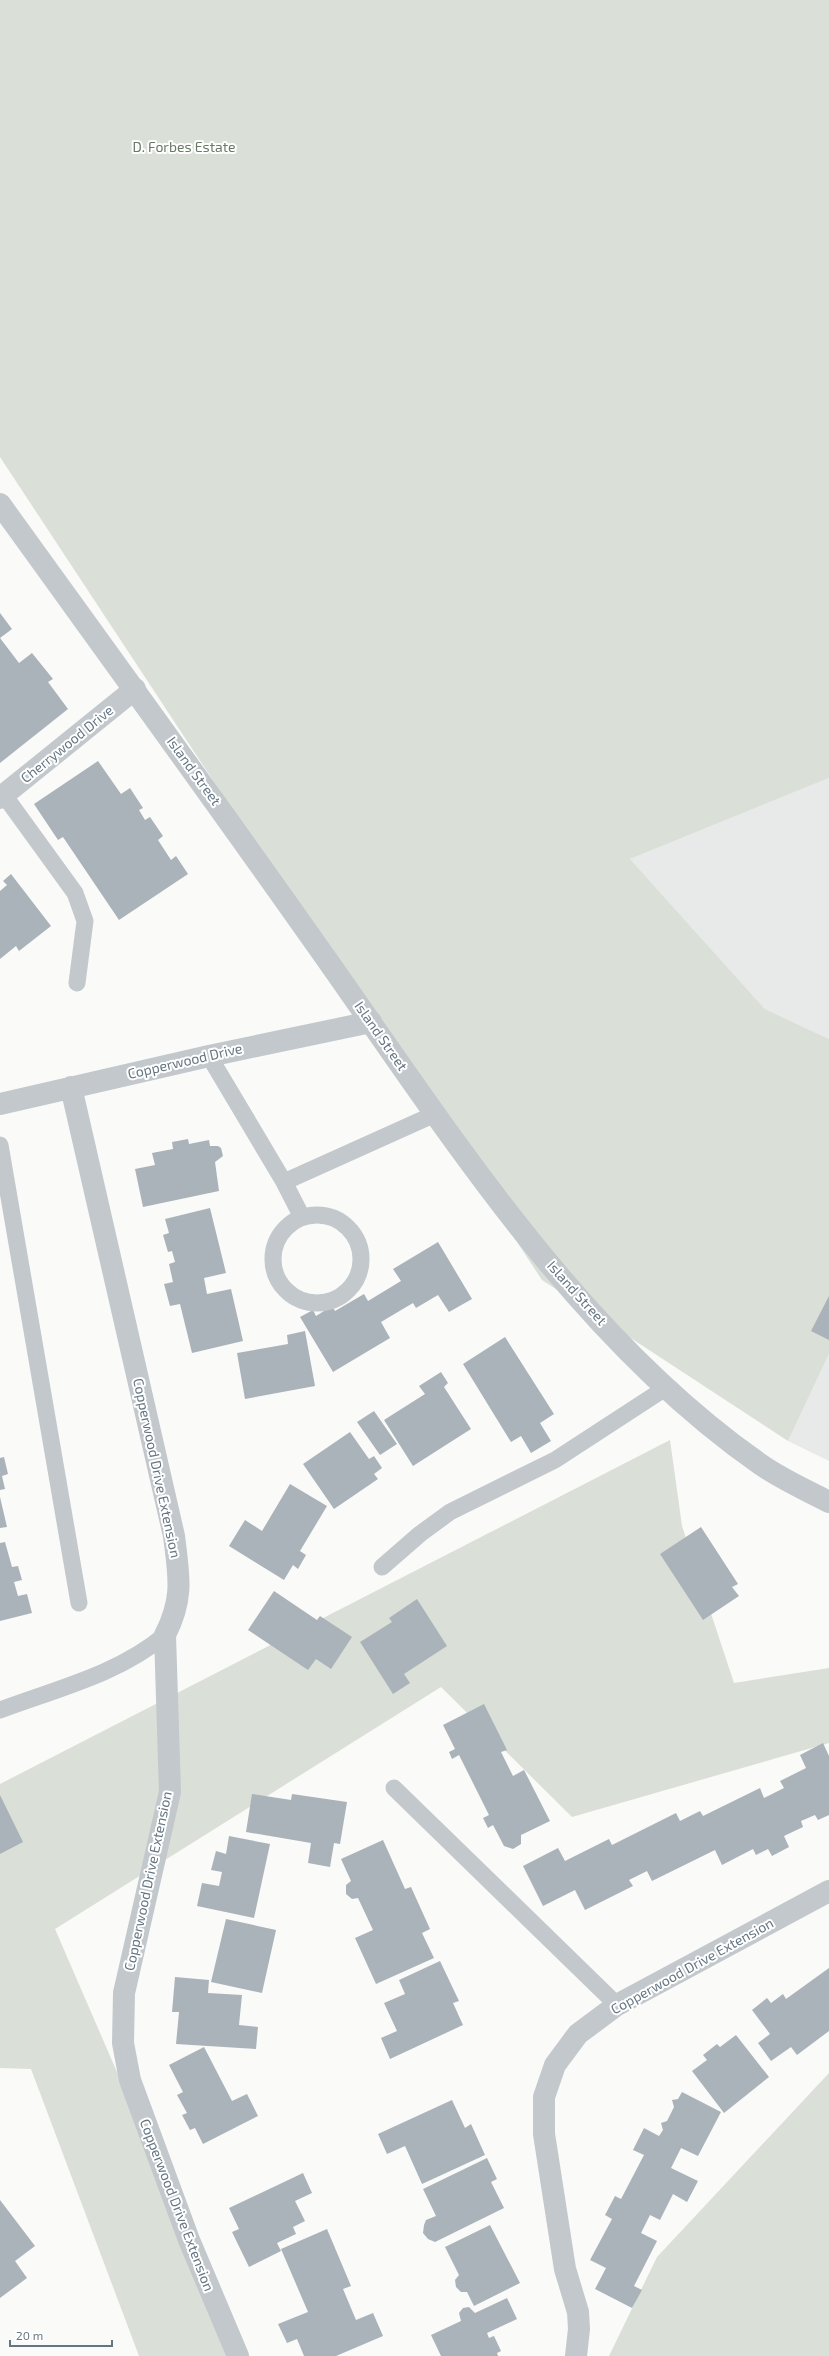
<svg xmlns="http://www.w3.org/2000/svg" width="829" height="2356" viewBox="0 0 829 2356" font-family="'Exo 2',sans-serif">
	<style>
		.built { fill: #e8e9e9 }
		.green { fill: #dadfd7 }
		.building { fill: #aab3b9 }
		.lines { fill: none; stroke-linecap: round; stroke-linejoin: round }
		.service { stroke: #c3c8cc; stroke-width: 17 }
		.minor { stroke: #c3c8cc; stroke-width: 22 }
		.tertiary { stroke: #c3c8cc; stroke-width: 22 }
		.labels { text-anchor: middle; stroke-width: 4; stroke-linejoin: round; paint-order: stroke }
		.park-label { font-size: 14px; fill: #687a64; stroke: #fff }
		.street-label { font-size: 14px; fill: #657683; stroke: #fff }
	</style>
	<rect width="100%" height="100%" fill="#fafaf8"/>
	<path class="built" d="M829,778V1039L765,1009L630,859Z
		M829,1354V1461L788,1441Z"/>
	<path class="green" d="M0,0H829V778L630,859L765,1009L829,1039V1354L788,1441L542,1280L0,457Z
		M670,1440L682,1526L734,1683L829,1668V1743L572,1817L441,1687L55,1929L240,2356H139L31,2069L0,2068V1784Z
		M829,2073V2356H609L657,2257Z"/>
	<path class="building" d="M0,613L12,629L0,638Z
		M0,638L19,663L32,653L53,679L48,682L68,709L0,763Z
		M98,761L121,794L130,788L143,808L139,810L145,820L150,817L163,836L158,840L171,860L176,856L188,874L119,920L63,837L58,840L34,804Z
		M11,874L51,926L19,951L16,946L0,959V891L7,885L3,881Z
		M188,1139L189,1144L209,1140L210,1146H218L221,1148L223,1156L215,1162L219,1191L143,1207L135,1169L155,1165L152,1153L173,1149L172,1142Z
		M210,1208L226,1273L204,1278L207,1294L231,1289L243,1341L192,1353L180,1304L170,1306L164,1284L173,1282L169,1264L175,1262L172,1251L168,1252L163,1235L169,1233L165,1219Z
		M438,1242L472,1299L449,1312L438,1295L416,1308L413,1303L381,1322L390,1338L333,1372L300,1317L313,1310L316,1316L332,1306L335,1311L364,1294L368,1301L401,1281L393,1269Z
		M829,1296V1340L811,1331Z
		M305,1331L315,1386L245,1399L237,1353L288,1344L287,1335Z
		M505,1337L554,1414L540,1423L551,1441L531,1453L521,1436L511,1442L463,1364Z
		M441,1372L448,1383L444,1387L471,1429L413,1466L384,1420L425,1394L419,1386Z
		M374,1411L397,1444L380,1455L357,1422Z
		M350,1432L369,1459L374,1456L382,1468L374,1474L378,1479L334,1509L303,1464Z
		M4,1457L8,1474L2,1476L5,1489L0,1490V1458Z
		M290,1484L327,1506L300,1551L306,1555L298,1569L293,1565L284,1580L229,1546L245,1520L262,1531Z
		M0,1497L7,1527L0,1528Z
		M701,1527L738,1584L732,1587L739,1596L703,1620L660,1554Z
		M5,1542L12,1567L18,1566L22,1580L14,1582L18,1596L27,1594L32,1613L0,1621V1543Z
		M274,1591L317,1620L320,1616L352,1637L331,1669L316,1659L308,1670L248,1630Z
		M417,1599L447,1646L404,1674L410,1683L393,1694L360,1642L392,1622L389,1618Z
		M484,1704L507,1750L501,1752L513,1776L524,1770L550,1821L521,1835V1844L513,1849L504,1846L493,1825L488,1828L483,1818L489,1815L459,1755L452,1759L449,1752L455,1749L443,1725Z
		M823,1743L829,1756V1815L818,1820L815,1815L801,1821L803,1827L784,1836L789,1847L772,1856L768,1849L756,1855L753,1849L722,1865L715,1850L652,1881L647,1871L629,1880L633,1886L585,1910L575,1890L543,1906L523,1866L558,1848L565,1861L609,1839L612,1845L676,1813L680,1821L700,1811L703,1816L760,1788L764,1798L784,1788L780,1781L806,1768L800,1755Z
		M252,1794L291,1800L292,1794L347,1802L340,1844L334,1843L330,1867L308,1863L311,1843L246,1832Z
		M0,1795L23,1842L0,1854Z
		M229,1836L270,1844L254,1918L197,1906L202,1883L219,1886L222,1872L211,1870L216,1851L226,1854Z
		M383,1840L405,1889L411,1887L430,1929L422,1933L434,1958L376,1984L355,1938L373,1930L358,1898L352,1899L346,1894V1885L351,1881L341,1859Z
		M226,1919L276,1930L262,1993L211,1982Z
		M440,1961L459,2001L453,2003L463,2025L390,2059L381,2038L397,2031L384,2003L405,1994L399,1980Z
		M829,1968V2031L797,2055L791,2047L771,2061L758,2043L770,2034L752,2010L767,1998L771,2003L783,1994L786,1999Z
		M175,1977L209,1980L208,1993L242,1995L239,2025L258,2027L256,2049L176,2044L179,2012H172Z
		M736,2035L769,2077L724,2113L692,2071L707,2060L703,2055L717,2044L720,2047Z
		M204,2047L232,2101L247,2094L258,2116L203,2144L195,2128L190,2130L182,2115L187,2113L177,2095L183,2092L169,2065Z
		M682,2092L721,2112L698,2156L681,2148L671,2168L698,2181L687,2202L673,2194L660,2220L650,2215L641,2233L657,2241L634,2286L642,2290L632,2308L595,2289L606,2268L590,2260L612,2219L605,2215L615,2196L621,2199L644,2155L633,2150L644,2128L659,2136L663,2130L661,2123L667,2121L674,2107L672,2100L678,2099Z
		M452,2100L465,2128L471,2124L485,2155L422,2184L405,2146L387,2154L378,2134Z
		M487,2158L497,2179L491,2182L504,2208L435,2242L428,2239L423,2233L424,2225L426,2220L436,2216L423,2189Z
		M303,2173L312,2193L295,2201L305,2221L293,2227L296,2234L277,2243L281,2251L249,2267L232,2232L239,2229L229,2208Z
		M0,2200L35,2246L15,2261L27,2278L0,2298Z
		M490,2225L520,2283L474,2306L467,2292H461L456,2287L455,2280L459,2275L445,2247Z
		M327,2229L351,2286L343,2289L356,2320L373,2313L383,2336L336,2356H304L297,2339L287,2343L278,2324L308,2312L281,2249Z
		M507,2298L517,2319L487,2333L489,2338L494,2336L501,2351L497,2353L498,2356H441L431,2335L461,2321L459,2313L463,2308L469,2307L475,2313Z"/>
	<g class="lines">
		<path class="service" d="M4,795L75,893L85,921L77,983
			M209,1056L284,1182L302,1217
			M0,1145L79,1603
			M284,1182L435,1114
			M273 1259a44 44 0 1 1 88 0a44 44 0 1 1-88 0Z
			M382,1567L420,1534L450,1512L555,1460L664,1389
			M0,1710C56,1689 119,1674 165,1635
			M394,1788L617,2005"/>
		<path class="minor" d="M0,798L135,689
			M71,1087L174,1536C179,1576 184,1598 165,1635L170,1792L124,1993L123,2043L130,2080L189,2240L238,2356
			M0,1104L209,1056L371,1022
			M576,2356L579,2329L578,2312L565,2269L544,2134V2097L555,2065L578,2034L617,2005L829,1891"/>
		<path class="tertiary" d="M0,504C106,651 213,798 318,947C447,1129 575,1335 760,1464C781,1479 806,1490 829,1502"/>
	</g>
	<g class="labels">
		<g class="park-label">
			<text x="184" y="152">D. Forbes Estate</text>
		</g>
		<g class="street-label">
			<text transform="translate(67 744) rotate(-39)" y="5">Cherrywood Drive</text>
			<text transform="translate(194 771) rotate(54)" y="5">Island Street</text>
			<text transform="translate(381 1036) rotate(55)" y="5">Island Street</text>
			<text transform="translate(185 1061) rotate(-13)" y="5">Copperwood Drive</text>
			<text transform="translate(577 1293) rotate(48)" y="5">Island Street</text>
			<text transform="translate(157 1468) rotate(78)" y="5">Copperwood Drive Extension</text>
			<text transform="translate(148 1881) rotate(-78)" y="5">Copperwood Drive Extension</text>
			<text transform="translate(692 1966) rotate(-29)" y="5">Copperwood Drive Extension</text>
			<text transform="translate(177 2205) rotate(69)" y="5">Copperwood Drive Extension</text>
		</g>
	</g>
	<path d="M10 2340v6h102v-6" fill="none" stroke="#657683" stroke-width="2"/>
	<text x="16" y="2340" font-size="12" fill="#657683" stroke="#ffffff" stroke-width="3" paint-order="stroke">20 m</text>
</svg>
